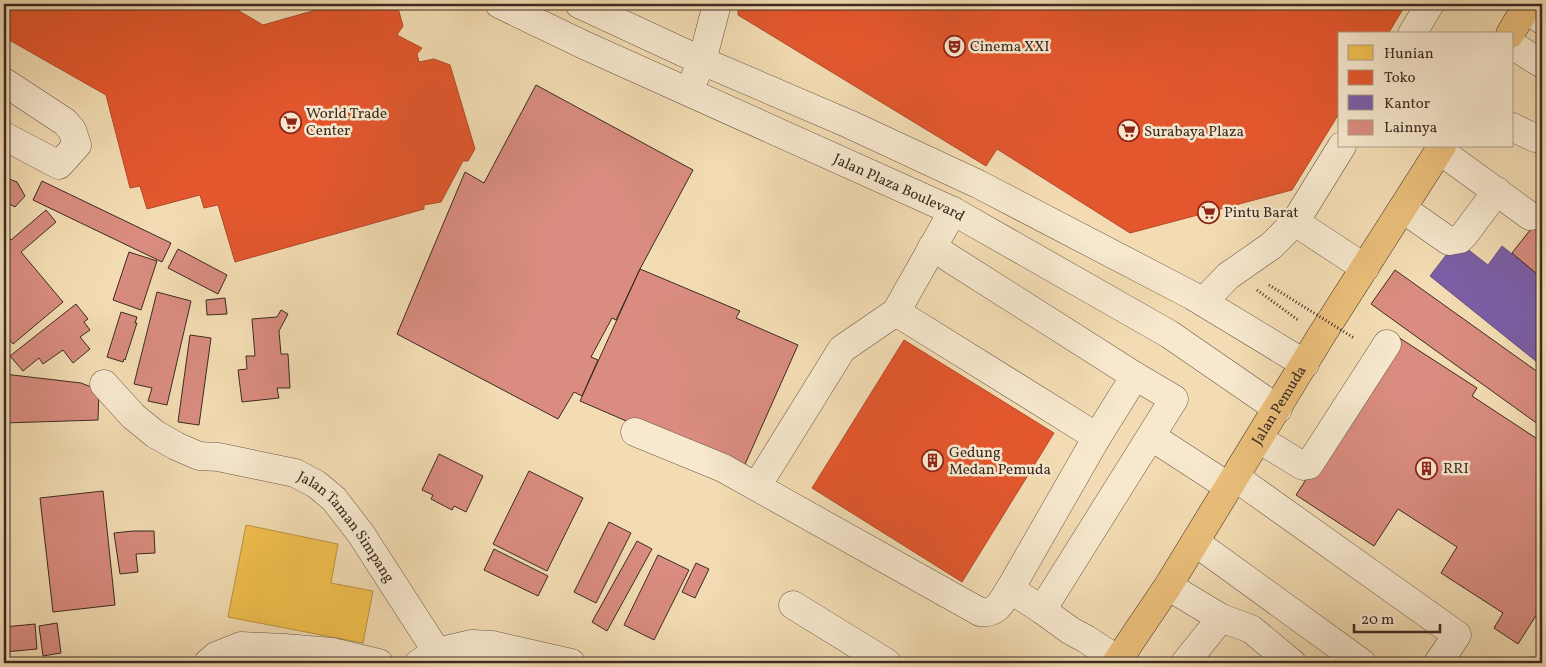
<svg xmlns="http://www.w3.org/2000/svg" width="1546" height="667" viewBox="0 0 1546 667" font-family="Vollkorn,serif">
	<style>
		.homes { fill: #f2c14e; stroke: #bb9441 }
		.shops { fill: #e4572e; stroke: #b14a2b }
		.offices { fill: #7b5ea7; stroke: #684f7f }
		.building { fill: #d98c7f; stroke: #3b2b23 }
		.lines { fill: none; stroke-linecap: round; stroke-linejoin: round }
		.minor-casing { stroke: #695747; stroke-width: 29 }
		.major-casing { stroke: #3b2b23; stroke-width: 29 }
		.path { stroke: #3b2b23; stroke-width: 3; stroke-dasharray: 1 2.5; stroke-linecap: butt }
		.minor { stroke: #f7e8ce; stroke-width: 28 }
		.major { stroke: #eabe7a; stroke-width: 28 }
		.path-bridge { stroke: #3b2b23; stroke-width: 3; stroke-dasharray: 1 2.5; stroke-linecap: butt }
		.labels { text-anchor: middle; stroke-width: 5; stroke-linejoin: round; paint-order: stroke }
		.poi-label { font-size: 15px; fill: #3b2b23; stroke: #f7e8ce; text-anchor: start }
		.street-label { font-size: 15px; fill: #3b2b23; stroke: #f7e8ce }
	</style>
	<rect width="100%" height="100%" fill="#f3dcb3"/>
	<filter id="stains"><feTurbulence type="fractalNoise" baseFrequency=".004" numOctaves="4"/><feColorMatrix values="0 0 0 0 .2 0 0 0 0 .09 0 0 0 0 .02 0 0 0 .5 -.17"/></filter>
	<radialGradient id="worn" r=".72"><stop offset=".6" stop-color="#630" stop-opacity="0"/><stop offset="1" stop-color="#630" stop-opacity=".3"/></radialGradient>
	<path class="homes" d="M246,525L338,544L331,583L373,591L363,643L228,617Z
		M471,657L481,663H446Z"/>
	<path class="shops" d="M4,4H233L234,8L263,25L337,4H390L398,8L403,26L397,35L422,48L417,54L419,62L434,59L450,65L475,149L468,161H463L441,202L424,205V209L235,262L218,205L204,208L200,195L147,209L140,186L130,188L106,95L4,37Z
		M738,4H1406L1388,34H1340V112L1292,190L1130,233L997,149L986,166L738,15Z
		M904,340L1054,433L962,582L812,488Z"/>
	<path class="offices" d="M1457,241L1488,265L1502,246L1542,278V366L1430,276Z"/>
	<path class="building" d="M536,85L693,170L640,269L616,320L612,318L591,357L598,360L582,396L574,392L558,419L397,334L465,172L484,183Z
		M4,177L17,182L25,196L15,207L4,201Z
		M42,181L171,243L162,262L33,200Z
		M46,210L56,222L21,252L63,302L13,344L4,333V232L11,240Z
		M1542,215V278L1512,253Z
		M178,249L227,275L218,294L168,268Z
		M129,252L157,261L141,310L113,300Z
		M640,269L740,311L736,318L798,345L742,471L580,401Z
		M1395,270L1542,375V427L1371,304Z
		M157,292L191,301L167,405L148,401L152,388L134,384Z
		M225,298L227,314L207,315L206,300Z
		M76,304L88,319L84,322L90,330L80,337L90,349L73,363L63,350L43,364L39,358L23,371L10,356Z
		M281,310L288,314L279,331L281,354H288L290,388H277L279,398L242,402L238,370L247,369L246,356H255L252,319L277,317Z
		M121,312L137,317L135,323H137L125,360L124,359L123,362L107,357Z
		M190,335L211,338L199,425L178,422Z
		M1398,337L1477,388L1472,396L1542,442V606L1518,644L1494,628L1503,613L1441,573L1457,547L1398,509L1374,546L1296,495Z
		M4,374L81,383L99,390L98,420L4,423Z
		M439,454L483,476L466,512L454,506L452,510L431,499L433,495L422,490Z
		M529,471L583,498L547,571L493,544Z
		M103,491L115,605L53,612L40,498Z
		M609,522L631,533L596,603L574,592Z
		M133,531H154L155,553L136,554L138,572L120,574L114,533Z
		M637,541L652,549L607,631L592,622Z
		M494,549L548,576L538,596L484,570Z
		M658,555L689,570L654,640L624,625Z
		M696,563L709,569L695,598L682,592Z
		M57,623L61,653L43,656L39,626Z
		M35,624L37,649L4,652V627Z"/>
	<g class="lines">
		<defs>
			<g id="minor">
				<path id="s1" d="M499,4L584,45L953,211L1169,334L1278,409"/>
				<path d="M579,4L702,61L849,124L978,184L1193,296L1305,364"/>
				<path d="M1525,9L1542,20"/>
				<path d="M1412,34L1430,4"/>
				<path d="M1512,45L1542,64"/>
				<path d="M695,77L702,61L717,4"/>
				<path d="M4,82L65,122L72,130L77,145L59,165L4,136"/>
				<path d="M1512,127L1535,138H1542"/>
				<path d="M1439,150L1530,216"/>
				<path d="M1403,209L1449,241L1460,239L1464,235L1497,191"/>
				<path d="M1295,222L1365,268"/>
				<path d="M932,247L1135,376L1174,399L1042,610L1010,589"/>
				<path d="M1203,302L1228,276L1271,246L1295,222L1342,146"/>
				<path id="s2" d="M104,384L133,416L155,434L176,446L199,456L218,457L295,473L316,484L334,499L361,534L437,652"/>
				<path d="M635,432L723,468L980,612C998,614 1001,602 1010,589L1097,437L896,312"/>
				<path d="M1097,437L1135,376"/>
				<path d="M1152,437L1229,487"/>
				<path d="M1259,439L1303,466L1309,465L1387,344"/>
				<path d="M1235,477L1457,635L1438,663"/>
				<path d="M757,486L842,349L896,312L953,211"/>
				<path d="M1195,542L1362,663"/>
				<path d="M1168,586L1221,618L1185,663"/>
				<path d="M793,605L887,663"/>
				<path d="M1042,610L1071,631L1086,639L1118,660"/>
				<path d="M1221,618L1251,629L1292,663"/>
				<path d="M208,663L216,656L241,646L284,648L333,652L379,663"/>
				<path d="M419,663L437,652L472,644L492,645L571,663"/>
			</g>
			<g id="major">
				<path d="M1510,34L1528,4"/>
				<path id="s3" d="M1116,663L1168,586L1321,336L1442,146"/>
			</g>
		</defs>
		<use href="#minor" class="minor-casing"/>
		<use href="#major" class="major-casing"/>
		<path class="path" d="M1257,290L1298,320"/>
		<use href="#minor" class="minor"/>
		<use href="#major" class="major"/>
		<path class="path-bridge" d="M1269,285L1354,338"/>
	</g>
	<defs>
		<symbol id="theatre-ring" viewBox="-11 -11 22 22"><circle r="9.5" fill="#f7e8ce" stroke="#8f2418" stroke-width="1.5"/><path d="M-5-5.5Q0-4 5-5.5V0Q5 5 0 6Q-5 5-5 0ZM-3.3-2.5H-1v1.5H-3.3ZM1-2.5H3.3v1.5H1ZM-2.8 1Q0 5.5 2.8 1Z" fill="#8f2418"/></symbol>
		<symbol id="supermarket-ring" viewBox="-11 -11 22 22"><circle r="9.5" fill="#f7e8ce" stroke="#8f2418" stroke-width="1.5"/><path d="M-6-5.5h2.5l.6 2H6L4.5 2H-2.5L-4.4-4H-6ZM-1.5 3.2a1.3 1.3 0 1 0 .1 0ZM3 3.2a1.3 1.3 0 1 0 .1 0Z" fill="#8f2418"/></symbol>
		<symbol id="building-ring" viewBox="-11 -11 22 22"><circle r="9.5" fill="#f7e8ce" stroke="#8f2418" stroke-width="1.5"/><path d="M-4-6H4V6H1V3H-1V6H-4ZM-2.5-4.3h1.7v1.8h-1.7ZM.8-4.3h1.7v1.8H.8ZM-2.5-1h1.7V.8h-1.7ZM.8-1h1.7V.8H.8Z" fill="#8f2418"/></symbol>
	</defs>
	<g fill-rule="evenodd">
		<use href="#theatre-ring" x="942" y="34" width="25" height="25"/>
		<use href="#supermarket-ring" x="278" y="110" width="25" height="25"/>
		<use href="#supermarket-ring" x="1116" y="118" width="25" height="25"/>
		<use href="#supermarket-ring" x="1196" y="200" width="25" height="25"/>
		<use href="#building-ring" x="920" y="448" width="25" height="25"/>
		<use href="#building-ring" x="1414" y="456" width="25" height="25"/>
	</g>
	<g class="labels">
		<g class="poi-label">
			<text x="970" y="51">Cinema XXI</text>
			<text x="306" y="118">World Trade<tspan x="306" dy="17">Center</tspan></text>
			<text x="1144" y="136">Surabaya Plaza</text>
			<text x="1224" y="217">Pintu Barat</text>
			<text x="949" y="457">Gedung<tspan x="949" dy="17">Medan Pemuda</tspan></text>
			<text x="1443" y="473">RRI</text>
		</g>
		<g class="street-label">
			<text dy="5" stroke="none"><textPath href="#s1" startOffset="440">Jalan Plaza Boulevard</textPath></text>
			<text dy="5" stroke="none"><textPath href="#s3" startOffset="305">Jalan Pemuda</textPath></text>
			<text dy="5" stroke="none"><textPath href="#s2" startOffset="294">Jalan Taman Simpang</textPath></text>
		</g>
	</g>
	<rect width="1546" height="667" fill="none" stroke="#f3dcb3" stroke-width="20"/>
	<rect x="5" y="5" width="1536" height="657" fill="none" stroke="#3b2b23" stroke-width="2.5"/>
	<rect x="10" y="10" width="1526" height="647" fill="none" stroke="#3b2b23"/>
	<rect x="1338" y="32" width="175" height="115" fill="#f7e8ce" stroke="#ac9c8a"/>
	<rect x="1348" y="45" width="25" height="15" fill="#f2c14e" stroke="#ac9c8a"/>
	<text x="1384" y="58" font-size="15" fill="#3b2b23">Hunian</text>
	<rect x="1348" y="70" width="25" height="15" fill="#e4572e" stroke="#ac9c8a"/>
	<text x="1384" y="82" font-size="15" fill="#3b2b23">Toko</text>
	<rect x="1348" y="95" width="25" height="15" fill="#7b5ea7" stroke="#ac9c8a"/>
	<text x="1384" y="108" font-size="15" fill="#3b2b23">Kantor</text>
	<rect x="1348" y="120" width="25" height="15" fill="#d98c7f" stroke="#ac9c8a"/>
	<text x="1384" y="132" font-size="15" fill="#3b2b23">Lainnya</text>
	<path d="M1354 624v8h86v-8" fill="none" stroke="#3b2b23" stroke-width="2.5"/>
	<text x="1361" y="624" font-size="15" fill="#3b2b23" stroke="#f7e8ce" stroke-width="4" paint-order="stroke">20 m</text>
	<rect width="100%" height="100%" filter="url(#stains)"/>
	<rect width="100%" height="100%" fill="url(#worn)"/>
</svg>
